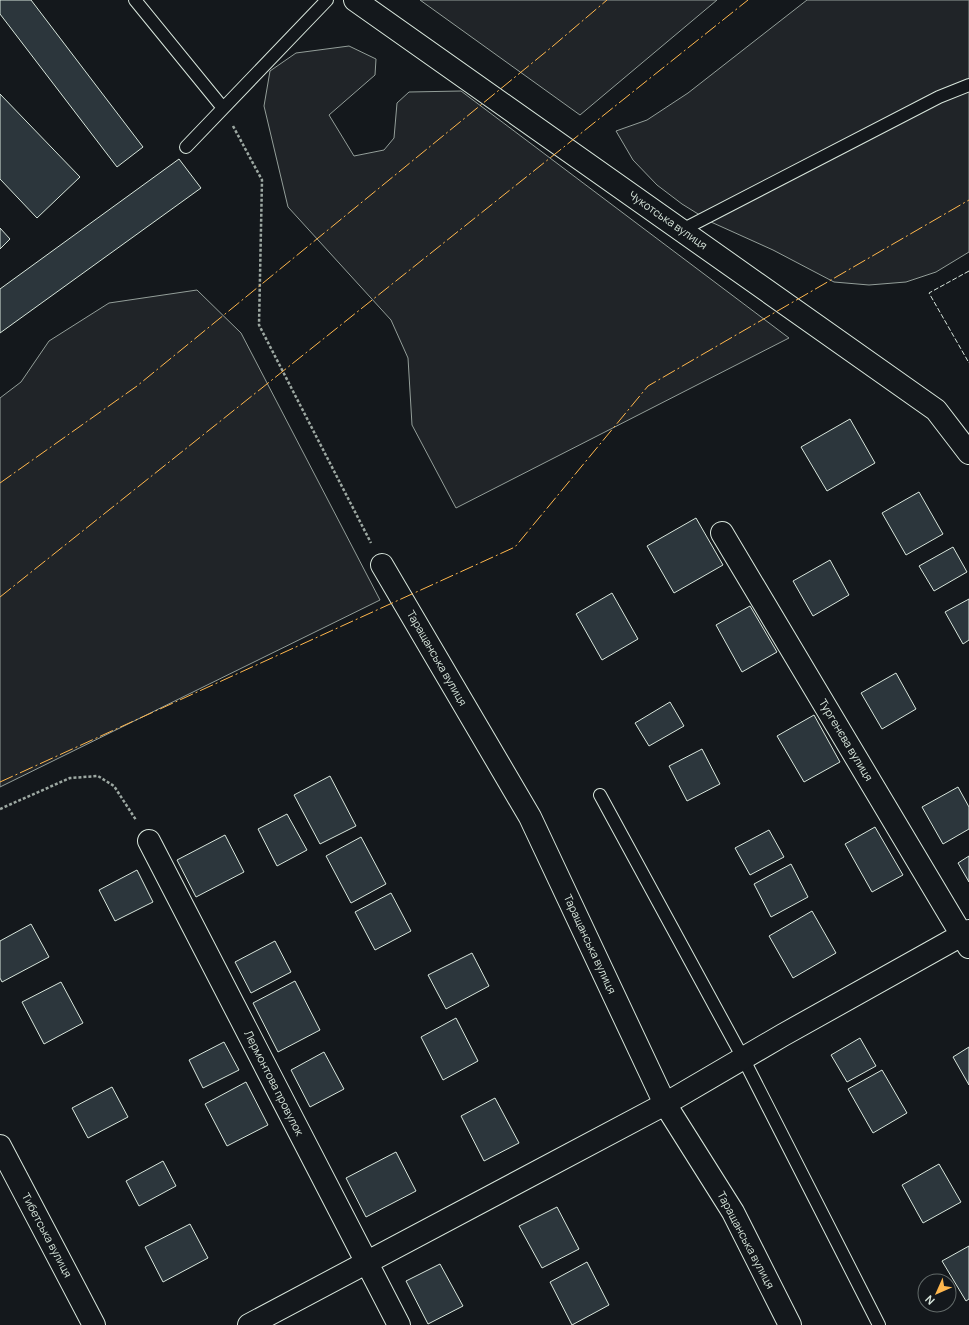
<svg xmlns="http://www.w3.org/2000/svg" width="969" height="1325" viewBox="0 0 969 1325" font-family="Manrope,sans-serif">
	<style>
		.green { fill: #202428; stroke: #939e99 }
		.building { fill: #2c363c; stroke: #d8e6dc }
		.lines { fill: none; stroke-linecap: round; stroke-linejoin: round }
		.lane-casing { stroke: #d8e6dc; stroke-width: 14 }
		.street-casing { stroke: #d8e6dc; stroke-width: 24 }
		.path { stroke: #9da8a2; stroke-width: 2.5; stroke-dasharray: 3 2; stroke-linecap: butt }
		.lane { stroke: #14181c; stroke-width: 12 }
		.street { stroke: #14181c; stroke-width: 22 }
		.fence { stroke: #d8e6dc; stroke-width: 1; stroke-dasharray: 5 2; stroke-linecap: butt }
		.power { stroke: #ffb74d; stroke-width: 1; stroke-dasharray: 14 3 2 3; stroke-linecap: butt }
		.labels { text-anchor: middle; stroke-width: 3; stroke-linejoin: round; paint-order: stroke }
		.street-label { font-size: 11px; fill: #d8e6dc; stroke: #14181c }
	</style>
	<rect width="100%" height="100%" fill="#14181c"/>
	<path class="green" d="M420,0H717L580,115Z
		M807,0H969V252L936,272L906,282L869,285L834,282L773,250L711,222L682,204L657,185L633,160L616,131L647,120L688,93Z
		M349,46L376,59L375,75L329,115L354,156L384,150L394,138L397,103L409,92L461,91L789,338L456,508L412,425L408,358L391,320L288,207L264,106L270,71L296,53Z
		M197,290L241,333L380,600L0,787V398L21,382L49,341L109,303Z"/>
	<path class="building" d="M0,0H31L143,147L117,167L0,14Z
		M0,94L80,177L37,218L0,179Z
		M179,159L201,188L0,333V289Z
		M0,228L10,239L0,249Z
		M850,419L875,463L827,491L801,447Z
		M919,492L943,534L906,555L882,513Z
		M696,518L723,565L674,593L647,546Z
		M953,547L967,572L934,591L919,566Z
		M830,560L849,595L813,616L793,581Z
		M612,593L638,639L602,660L576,614Z
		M969,599V640L963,644L945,612Z
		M750,606L777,652L742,672L716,625Z
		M896,673L916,709L882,729L861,693Z
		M670,702L684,726L649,746L635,723Z
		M814,715L840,762L804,782L777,736Z
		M702,749L720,784L687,801L669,766Z
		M330,776L356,826L320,844L294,795Z
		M958,787L969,807V829L943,844L922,807Z
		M287,814L307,850L277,866L258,829Z
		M875,827L903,875L872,892L845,844Z
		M769,830L784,857L750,875L735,848Z
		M225,835L244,872L196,897L177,860Z
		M361,837L386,884L351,903L326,856Z
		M969,856V882L958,863Z
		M791,864L808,897L771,917L754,884Z
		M137,870L153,902L115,921L99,890Z
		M391,893L411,931L375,950L355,912Z
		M812,911L836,953L793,978L769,936Z
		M31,924L49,957L2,982L0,978V941Z
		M275,941L291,972L251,993L235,962Z
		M472,953L489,986L446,1009L428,975Z
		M295,981L320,1030L278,1052L253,1003Z
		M61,982L83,1023L44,1044L22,1002Z
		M456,1018L478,1061L443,1080L421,1037Z
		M860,1038L876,1066L847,1082L831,1055Z
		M224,1042L239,1070L203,1088L189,1060Z
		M969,1047V1085L953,1057Z
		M324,1052L344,1089L310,1107L291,1070Z
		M882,1070L907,1113L873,1133L848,1089Z
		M246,1082L268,1125L227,1146L205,1104Z
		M112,1087L128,1117L88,1138L72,1108Z
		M495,1098L519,1143L484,1161L461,1116Z
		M396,1152L416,1191L366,1217L346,1178Z
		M163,1161L176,1186L139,1206L126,1181Z
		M939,1164L961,1202L923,1223L902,1185Z
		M557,1207L579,1249L542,1268L519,1226Z
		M190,1224L208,1258L163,1282L145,1247Z
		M969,1246V1299L966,1301L942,1261Z
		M587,1262L609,1305L572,1325L550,1282Z
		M440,1264L463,1306L428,1324L406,1281Z"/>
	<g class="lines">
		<defs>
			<path id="lane" d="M135,0L223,108
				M186,147L327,0
				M682,230L939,97L969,85
				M600,795L743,1058L879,1325"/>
			<path id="street" d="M355,0L936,410L969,453
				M722,533L969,947
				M382,565L530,817L665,1104L733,1212L790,1325
				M149,841L399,1325
				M0,1146L94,1325
				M249,1325L665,1104L783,1035L969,931"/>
		</defs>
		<use href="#lane" class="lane-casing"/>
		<use href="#street" class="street-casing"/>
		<path class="path" d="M233,126L262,180L259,325L371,543
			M0,809L70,778L98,776L114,786L136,820"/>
		<use href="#lane" class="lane"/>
		<use href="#street" class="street"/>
		<path class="fence" d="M969,271L929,293L969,363"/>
		<path class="power" d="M0,483L137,386L553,46L607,0
			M0,597L748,0
			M0,782L515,547L648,386L969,200"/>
	</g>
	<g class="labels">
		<g class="street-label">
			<text transform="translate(668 220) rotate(35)" y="4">Чукотська вулиця</text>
			<text transform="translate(437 658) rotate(60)" y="4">Таращанська вулиця</text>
			<text transform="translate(846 740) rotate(59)" y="4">Тургенєва вулиця</text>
			<text transform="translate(590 944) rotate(65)" y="4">Таращанська вулиця</text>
			<text transform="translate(274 1083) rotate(63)" y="4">Лермонтова провулок</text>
			<text transform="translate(47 1235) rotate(62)" y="4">Тибетська вулиця</text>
			<text transform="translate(746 1240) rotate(62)" y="4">Таращанська вулиця</text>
		</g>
	</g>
	<g transform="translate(937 1293) rotate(225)"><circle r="19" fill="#14181c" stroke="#626a69"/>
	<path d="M0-3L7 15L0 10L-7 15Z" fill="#ffb74d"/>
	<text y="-6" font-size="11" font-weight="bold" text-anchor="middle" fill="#d8e6dc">N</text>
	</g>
</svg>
